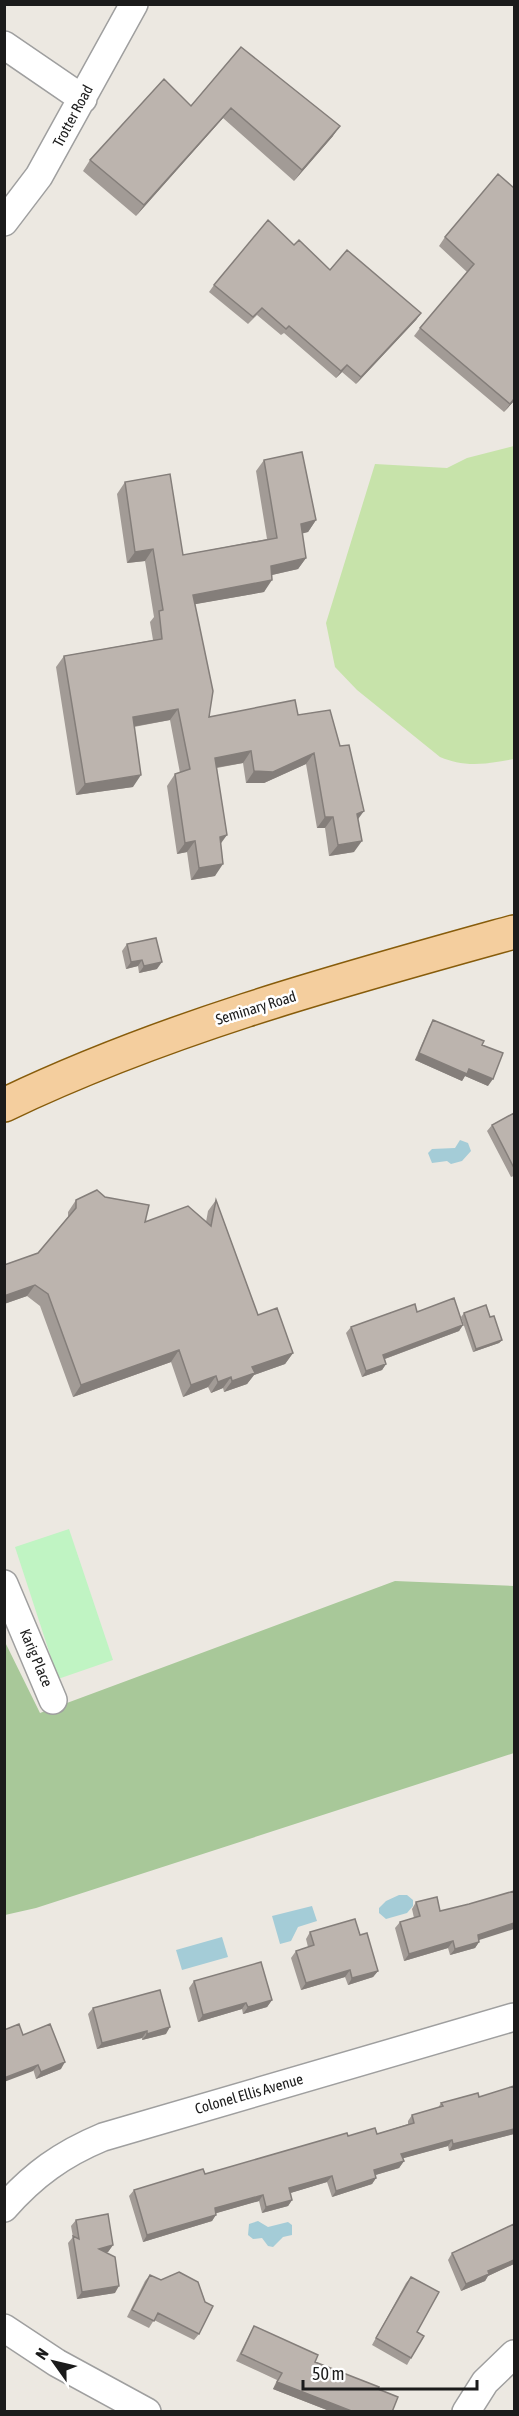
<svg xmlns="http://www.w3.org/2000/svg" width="519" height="2416" viewBox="0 0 519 2416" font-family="'Asap Condensed',sans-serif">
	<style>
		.grass { fill: #c7e3aa }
		.forest { fill: #a8c899 }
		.park { fill: #c0f4c3 }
		.water { fill: #a4ccd7 }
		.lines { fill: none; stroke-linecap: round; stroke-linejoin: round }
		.minor-casing { stroke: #9f9f9f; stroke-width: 30 }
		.major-casing { stroke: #875c0b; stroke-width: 36 }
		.minor { stroke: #fff; stroke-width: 27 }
		.major { stroke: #f4ce9e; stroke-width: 33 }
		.wall { fill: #a29b96 }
		.shaded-wall { fill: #847e7a }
		.building { fill: #bcb4ae; stroke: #847e7a; stroke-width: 1.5 }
		.labels { text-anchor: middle; stroke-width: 5; stroke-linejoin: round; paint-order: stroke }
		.street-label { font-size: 15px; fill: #1b1b1b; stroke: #fff }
	</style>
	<rect width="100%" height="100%" fill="#ece8e1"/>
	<path class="grass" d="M514,446V759C487,764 466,768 440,757L357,690L335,667L326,623L375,464L447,468L467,458Z"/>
	<path class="forest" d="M395,1581L514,1586V1753L36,1908L5,1915L4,1640L40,1713Z"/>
	<path class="park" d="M69,1529L113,1660L58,1679L15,1547Z"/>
	<path class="water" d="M460,1140L468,1143L471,1151L462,1161L451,1164L447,1161L432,1163L428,1153L432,1149L455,1148Z
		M399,1895H407L413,1900V1906L407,1913L386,1919L379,1913V1908L386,1901Z
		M312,1906L317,1921L298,1927L291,1941L280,1944L272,1916Z
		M222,1937L228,1957L182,1970L176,1950Z
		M258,2221L268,2227L288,2222L292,2225V2235L283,2237L273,2247L268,2246L262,2238L253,2239L248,2235L249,2224Z"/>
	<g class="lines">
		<defs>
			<path id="minor" d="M4,45L83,99
				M4,222L39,176L134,4
				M4,1584L53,1700
				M4,2208C33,2175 62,2154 103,2137L514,2017
				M4,2328L57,2363L147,2412
				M466,2412L485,2382L514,2354"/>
			<path id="major" d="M4,1105C167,1027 341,980 514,932"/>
		</defs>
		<use href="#minor" class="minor-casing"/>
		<use href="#major" class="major-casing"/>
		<use href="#minor" class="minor"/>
		<use href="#major" class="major"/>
	</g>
	<path class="wall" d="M241,47L333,136L294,181L223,118L136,216L83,171L90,160L191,106Z
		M514,188V401L504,412L414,336L420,328L467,272L439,246L445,237Z
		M294,245L330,270L421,313L416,320L356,384L342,372L336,378L284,333L281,335L257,315L248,324L209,292L214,285Z
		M264,460L316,520L308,532L302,533L306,558L298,569L272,575L264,592L195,604L209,717L298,715L358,820L354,852L329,856L325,828H317L306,764L264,783H246L243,763L217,768L221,843L215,876L191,880L187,852L177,854L167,786L175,774L180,773L170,720L134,727L133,787L76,795L56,667L64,656L153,640L150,622L154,617L145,561L127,563L117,494L125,482L183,555L267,539L256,471Z
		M127,944L157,969L139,973L138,966L126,969L122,951Z
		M433,1020L482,1045L488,1086L465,1076L462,1081L415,1060L429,1027Z
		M514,1113V1176L511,1177L487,1131L492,1125Z
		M105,1197L145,1222H206L208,1211L216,1200L258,1315L293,1353L285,1364L254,1375L247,1384L224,1392L223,1388L211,1393L208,1387L183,1397L171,1362L73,1397L40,1306L27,1296L4,1304V1265L38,1253L68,1217V1212L76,1200Z
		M417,1312L463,1325L459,1331L385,1359L386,1364L382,1370L362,1377L346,1333L351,1327Z
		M464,1313L490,1317L502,1340L499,1343L473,1352L461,1317Z
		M416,1902L440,1911L479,1940V1942L475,1948L450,1955L448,1948L404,1961L395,1928L400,1922L414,1918L412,1909Z
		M310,1932L360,1935L378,1971L373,1977L348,1985L345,1977L301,1990L291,1958L296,1951L308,1947L306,1939Z
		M194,1981L272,2000L267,2007L243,2014L242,2009L198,2022L189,1988Z
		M93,2008L166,2034L142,2040V2038L97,2049L88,2014Z
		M23,2035L61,2069L36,2079Z
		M514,2086V2134L449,2151L448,2146L403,2158L404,2161L399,2168L375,2175L376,2178L372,2184L332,2197L327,2182L290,2193L292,2200L288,2206L262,2213L259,2201L216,2213L212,2221L143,2242L129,2196L134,2190L205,2174L348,2136L377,2134L408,2124V2121L412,2115L438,2108L441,2103L479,2097Z
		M76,2220L113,2245L108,2252L105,2253L115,2293L77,2299L68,2243L73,2237L71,2226Z
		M514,2224V2264L488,2276L485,2281L461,2291L448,2260L452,2253Z
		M150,2275L205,2302L199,2334L194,2340L154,2320L149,2328L127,2317L145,2281Z
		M411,2277L417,2332L411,2358L407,2365L372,2345L406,2283Z
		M254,2326L315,2362L378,2389L392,2412H332L273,2389L277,2380L236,2361L250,2333Z"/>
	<path class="shaded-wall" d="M231,108L223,118L136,216L144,205Z
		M340,126L333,136L294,181L302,170Z
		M421,313L416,320L356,384L361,377Z
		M347,365L342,372L336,378L341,371Z
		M514,399V401L504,412L510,404Z
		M316,520L308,532L293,536L301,524Z
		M153,549L145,561L127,563L135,552Z
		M306,558L298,569L263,577L271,566Z
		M272,580L264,592L185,606L193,595Z
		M178,709L170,720L125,728L133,717Z
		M251,751L243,763L207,769L215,758Z
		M314,753L306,764L264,783H246L254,771Z
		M141,775L133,787L76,795L85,784Z
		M364,811L356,822L357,814Z
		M325,817H333L325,828H317Z
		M227,835L219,846L220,837Z
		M195,841L187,852L177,854L185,843Z
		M362,841L354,852L329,856L338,845Z
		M223,864L215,876L191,880L199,868Z
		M142,960L138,966L126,969L131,962Z
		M162,962L157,969L139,973L144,966Z
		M419,1053L469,1069L493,1079L488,1086L465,1076L462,1081L415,1060Z
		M35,1285L27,1296L4,1304V1296Z
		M463,1325L459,1331L379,1361L383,1355Z
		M502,1340L499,1343L473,1352L476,1349Z
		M179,1350L171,1362L73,1397L81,1385Z
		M293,1353L285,1364L254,1375L247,1384L224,1392L232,1381L252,1367Z
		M386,1364L382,1370L362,1377L366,1371Z
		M216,1376L208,1387L183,1397L191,1385Z
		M231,1377L223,1388L211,1393L218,1382Z
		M514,1923V1929L473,1942L478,1935Z
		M453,1941L448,1948L404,1961L409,1954Z
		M479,1942L475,1948L450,1955L455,1949Z
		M350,1970L345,1977L301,1990L306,1983Z
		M378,1971L373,1977L348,1985L352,1978Z
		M272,2000L267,2007L243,2014L248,2007Z
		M246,2003L242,2009L198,2022L203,2015Z
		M170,2027L166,2034L142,2040L147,2034Z
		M147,2031L142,2038L97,2049L102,2043Z
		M65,2062L61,2069L36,2079L41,2072Z
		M38,2065L33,2071L4,2082V2078Z
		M514,2129V2134L449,2151L453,2144Z
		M452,2140L448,2146L397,2160L401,2154Z
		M404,2161L399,2168L369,2177L374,2170Z
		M332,2176L327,2182L284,2195L289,2188Z
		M376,2178L372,2184L332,2197L336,2191Z
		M263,2195L259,2201L210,2215L215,2208Z
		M292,2200L288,2206L262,2213L266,2207Z
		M216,2215L212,2221L143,2242L147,2235Z
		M113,2245L108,2252L94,2256L99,2249Z
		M514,2260V2264L488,2276L485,2281L461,2291L466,2284L488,2271Z
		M119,2286L115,2293L77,2299L82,2292Z
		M277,2382L354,2412H332L273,2389Z"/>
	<path class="building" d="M241,47L340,126L302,170L231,108L144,205L90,160L164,79L191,106Z
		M498,174L514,188V399L510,404L420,328L474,264L445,237Z
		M268,220L294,245L299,240L330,270L347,250L421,313L361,377L347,365L341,371L289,326L286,329L262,308L253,317L214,285Z
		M302,452L316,520L301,524L306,558L271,566L272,580L193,595L213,691L209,717L295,700L298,715L330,710L340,746L349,745L364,811L357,814L362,841L338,845L333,817H325L314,753L273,772L254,771L251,751L215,758L227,835L220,837L223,864L199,868L195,841L185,843L175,774L190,769L178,709L133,717L141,775L85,784L64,656L162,639L159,611L163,610L153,549L135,552L125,482L170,474L183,555L277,538L264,460Z
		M156,938L162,962L144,966L142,960L131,962L127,944Z
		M433,1020L484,1041L482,1045L503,1053L493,1079L469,1069L467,1074L419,1053Z
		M514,1113V1168L492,1125Z
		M97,1190L105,1197L149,1205L145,1222L188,1206L211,1226L216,1200L258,1315L277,1308L293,1353L252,1367L255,1373L232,1381L231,1377L218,1382L216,1376L191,1385L179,1350L81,1385L48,1294L35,1285L4,1296V1265L38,1253L76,1208V1200Z
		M454,1298L463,1325L383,1355L386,1364L366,1371L351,1327L415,1304L417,1312Z
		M486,1305L490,1317L494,1316L502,1340L476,1349L464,1313Z
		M514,1891V1923L478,1935L479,1942L455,1949L453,1941L409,1954L400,1922L420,1916L416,1902L437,1897L440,1911L469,1904Z
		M355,1919L360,1935L367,1933L378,1971L352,1978L350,1970L306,1983L296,1951L314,1945L310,1932Z
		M261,1962L272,2000L248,2007L246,2003L203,2015L194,1981Z
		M160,1990L170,2027L147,2034V2031L102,2043L93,2008Z
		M19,2024L23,2035L50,2024L65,2062L41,2072L38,2065L4,2078V2030Z
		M514,2086V2129L453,2144L452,2140L401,2154L404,2161L374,2170L376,2178L336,2191L332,2176L289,2188L292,2200L266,2207L263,2195L215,2208L216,2215L147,2235L134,2190L203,2169L205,2174L347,2133L348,2136L375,2128L377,2134L414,2123L412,2115L443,2106L441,2103L478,2093L479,2097Z
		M108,2214L113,2245L99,2249L115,2257L119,2286L82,2292L73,2236L79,2239L76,2220Z
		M514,2224V2260L488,2271L489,2274L466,2284L452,2253Z
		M179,2272L198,2282L205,2302L213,2306L199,2334L158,2313L154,2321L132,2310L150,2275L161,2280Z
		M411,2277L439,2292L417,2332L424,2336L411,2358L376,2338Z
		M254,2326L318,2355L315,2362L379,2387L378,2389L398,2397L392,2412H354L277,2382L282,2373L241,2354Z"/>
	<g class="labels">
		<g class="street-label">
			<text transform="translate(73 116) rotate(-62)" y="5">Trotter Road</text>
			<text transform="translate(256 1008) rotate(-17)" y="5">Seminary Road</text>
			<text transform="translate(36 1658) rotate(67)" y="5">Karig Place</text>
			<text transform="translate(249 2094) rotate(-16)" y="5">Colonel Ellis Avenue</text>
		</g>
	</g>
	<rect width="519" height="2416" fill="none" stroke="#1b1b1b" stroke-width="12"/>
	<g transform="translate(54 2362) rotate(304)" stroke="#ffffff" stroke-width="4.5" paint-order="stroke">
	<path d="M0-4.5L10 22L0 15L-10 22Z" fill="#1b1b1b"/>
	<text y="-9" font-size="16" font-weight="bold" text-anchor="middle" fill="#1b1b1b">N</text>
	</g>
	<path d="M303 2380v9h174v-9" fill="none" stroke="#1b1b1b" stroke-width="3"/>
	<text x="312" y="2380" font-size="18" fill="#1b1b1b" stroke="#ffffff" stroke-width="4.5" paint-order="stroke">50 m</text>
</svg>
